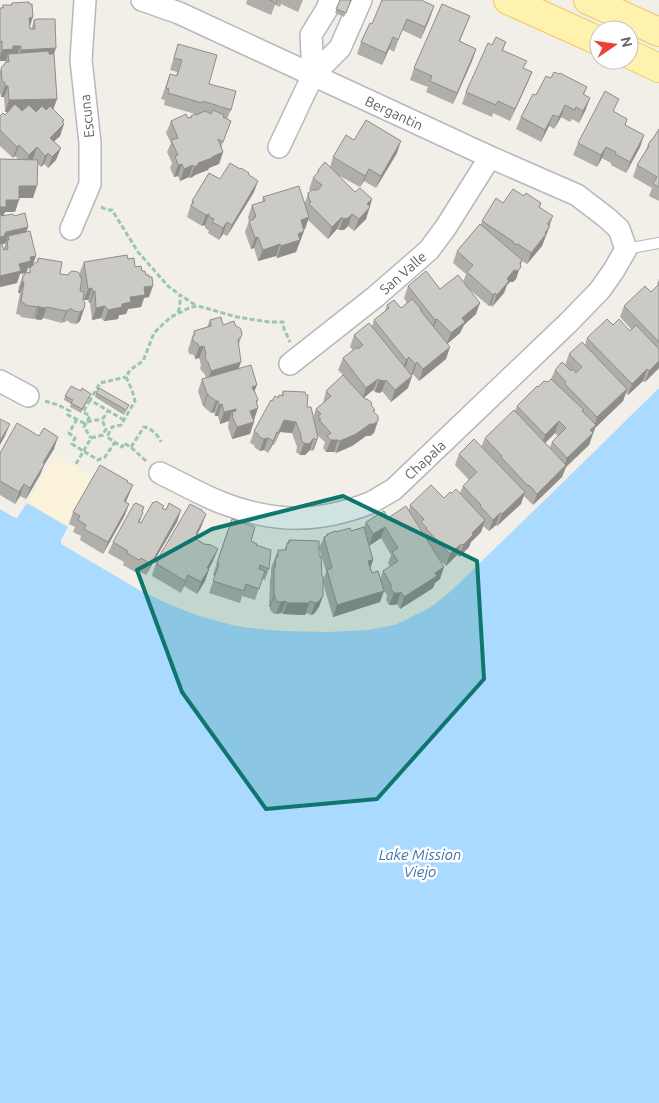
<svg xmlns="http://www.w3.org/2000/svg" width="659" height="1103" viewBox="0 0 659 1103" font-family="Ubuntu,sans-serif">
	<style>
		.sand { fill: #fbf3d9 }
		.water { fill: #aadaff }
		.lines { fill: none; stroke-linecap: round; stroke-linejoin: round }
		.lane-casing { stroke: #b5b8bc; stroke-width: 12 }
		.street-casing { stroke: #b5b8bc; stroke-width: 24 }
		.primary-casing { stroke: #f2c960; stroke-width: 30 }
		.path { stroke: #9cc7a9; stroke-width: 3; stroke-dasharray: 5 2.5; stroke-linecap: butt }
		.lane { stroke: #fff; stroke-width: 10 }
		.street { stroke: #fff; stroke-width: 21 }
		.primary { stroke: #fff2af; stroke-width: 28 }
		.wall { fill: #afaea9; fill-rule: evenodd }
		.shaded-wall { fill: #8f8d8a }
		.building { fill: #cccac5; stroke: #8f8d8a }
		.marked { fill: #0f766e; fill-opacity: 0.2; stroke: #0f766e; stroke-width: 4; stroke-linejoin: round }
		.labels { text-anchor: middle; stroke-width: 5; stroke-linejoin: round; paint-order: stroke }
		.street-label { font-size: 14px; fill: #5f6368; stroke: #fff }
		.water-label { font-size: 15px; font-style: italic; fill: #4174aa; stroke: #fff }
	</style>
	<rect width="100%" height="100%" fill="#f1efe8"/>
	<path class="sand" d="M55,455L94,477L67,525L27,503Z"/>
	<path class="water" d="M659,388V1103H0V509L13,517L17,518L27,503L68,527L61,540V544L141,591L171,605L199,616L232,625L250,628L282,631L328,632L367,630L395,625L431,607L451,591L548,497Z"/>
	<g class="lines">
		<defs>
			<path id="lane" d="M626,249L659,243"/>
			<path id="street" d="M142,0L179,13L490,157L577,195L607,218L619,229L626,249L614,270L600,290L568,323L393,490C385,494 378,499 370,503C319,523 276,523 225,504C203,496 181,483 160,473
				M313,75L311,35L327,9L330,0
				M279,147L313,75L340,48L361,0
				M71,229L90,184V143L81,60L85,0
				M290,364L375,297L429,250L446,227L490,157
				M0,381L28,396"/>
			<path id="primary" d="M508,0L599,41
				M588,0L659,32
				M629,54L659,68"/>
		</defs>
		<use href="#lane" class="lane-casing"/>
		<use href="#street" class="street-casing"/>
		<use href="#primary" class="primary-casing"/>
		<path class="path" d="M101,207L107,210H112L138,252L168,286L180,295
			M178,312L180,306V295L197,306
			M90,400L83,412L90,416L84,427L91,438
			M45,401L58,405L70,411L68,415L86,424
			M77,419L69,433L75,438L72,444L98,460L105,457L115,442
			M124,420L90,400L100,383L126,377
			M87,422L94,420H102
			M131,447L144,427C150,427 159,436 161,442
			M146,461L133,449L124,443L122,447L107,437L112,427L121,425L135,401L132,390L126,377L130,370L143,361L154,333L161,326L171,317L191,307L198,306L237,317L269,322H283L284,329L290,342
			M76,464L91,438L103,435L106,429L102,420L108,411"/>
		<use href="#lane" class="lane"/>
		<use href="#street" class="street"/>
		<use href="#primary" class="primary"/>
	</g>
	<path class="wall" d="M247,0H303L298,12L281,4L280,7L275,5L271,15L246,4Z
		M340,0H352L344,17L335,13Z
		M12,3L30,27V29H31L34,20L54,55L57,99L53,109L63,123L60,136L54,141L56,160L48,168L44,164L41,167L38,164L33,198H19L15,212H5L3,216H14L28,227L26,232L32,266L37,262L38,258L60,274L68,275L79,274L84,262L128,259L135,267L142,271L149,297L144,298L141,307L128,309L126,314L119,315L118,319L104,321L101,318L92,320L90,303H89L88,300H84L80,321L76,324L70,323L67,320L66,322H63L62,323L43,318L41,320L35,319L34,318L33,319L21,317L20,315L16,314L20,293H18L19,286L23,275H24L25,273L20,274L17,283L0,287V159H18L15,156L13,158L0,146V116L5,115L8,112H5L4,97H1V95L0,94V71L6,61H0V8H2L3,5H11ZM6,243L3,249L2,245ZM28,268H31L29,273L27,272Z
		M434,6L421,39L402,30L394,52L389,49L382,65L357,54L361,42L372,24Z
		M470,16L460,41L476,49L472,61L453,104L426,92L428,87L410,80L414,68Z
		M506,42L503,50L524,69L532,72L527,84L510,121L493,113L492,117L462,104L466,92L492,45Z
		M178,44L231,110L227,119L231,121L221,148L223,152L219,164L209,168L208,170L195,175L194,176L190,178L189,177L180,181L178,176L174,177L170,168L172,163L167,152L171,143L166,133L171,121L188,118H190L191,116L195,114L164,105L165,100L161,99L170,74L176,76L177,72L170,70Z
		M551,78L587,87L584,95L586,109L579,123L572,119L570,122L561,117L554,129L549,126L541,142L516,129L521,117L536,95Z
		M614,112L625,125L644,135L640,147L626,173L611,165V163L602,158L597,167L573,155L578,143Z
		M659,129V201L649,196L652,188L633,177L637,165L645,152L648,145L652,140Z
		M354,140L397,153L376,188L364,181L360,187L336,174L355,192L372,199L366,219L354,231L348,226L344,230H339L337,229L328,239L308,220L305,229H304V231L296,252L277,258L276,256L258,261L254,248L251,249L245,232L249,221L248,217L252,205L262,202L263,197L305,203L308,193L311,191L309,189L313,178L317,174L318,170L330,167L333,157Z
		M248,174L254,192L227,236L223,234L219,240L208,233L209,231L205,228V225L202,226L187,217L192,201L220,179Z
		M524,196L541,203L540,207L550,226L542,246L527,264L522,261L516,279L513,282H510L507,285L504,293L492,307L491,305L489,306L470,290L476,314L464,325L460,333L447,344L446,359L419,381L413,374L411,375L412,376L408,388L391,402L382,391L380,393L375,392L373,390L364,398L375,410L374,412V433L370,436H366L352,446L336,453L334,452H326L323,448L325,442L317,435L314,449L312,451L310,450L305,455H300L296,452L297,447L292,433L280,432L274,445L273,444L268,453L264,450L260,451L255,448L254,445L250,443L254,431L272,401L281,396L283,391L307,407L313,417L316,409L323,403L326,391L343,375L338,370L343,358L353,350L350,347L354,335L372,326L374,320L385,311L387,305L401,308L407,303L404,298L408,286L440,289L463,282L466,274L453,263L457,251L481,225L482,221L503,203Z
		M659,279V368L645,382L643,381L628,395L626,393L623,401L595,428L589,445L566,467L562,477L533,505L524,496V497H523L521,504L497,526L496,525L489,531L483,526L481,532L471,542L469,547L459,557L457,555L446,566L440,560V579L435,583L433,588L400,609L397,604L395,605H389L386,600L387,595L384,591L380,602L333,617L323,583L319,607L314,614L311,615L306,613L305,615L283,614L281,613L276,614H274L270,610V607H269L270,580L271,575V568L278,550H284L289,540L319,556L322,576L323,580L326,572L319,548L324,537L326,536L327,534L351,531L364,527L366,522L388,518L409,510L410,505L444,498L452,493H460L463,486L469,480L455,465L459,454L481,447L485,438L515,411L517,406L538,387L548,382L551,379L555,370L565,365L569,354L585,345L587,338L613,325L630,331L631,329L620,317L624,306L651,292L659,285L657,284ZM555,433L558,436L552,442L550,447L545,443ZM381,538L391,555L388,563L390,567L383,571L380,579L372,573L370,568L373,560L369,545Z
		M210,320L223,325H235L242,335L239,344V368L255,391L257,403L254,420H253L250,434L232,439L228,427L229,421L220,424L218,416H215L214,412L211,413L204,407V406H203L198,391L202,379L206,378L204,373L202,372L200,368L201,365L199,358L195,359L194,355L189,354L188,350L194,331L207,327Z
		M96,393L129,405L124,415L95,397Z
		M65,396L89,398L81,413L70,407L71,404L64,400Z
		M54,449L44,465L40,475L26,499L20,496L15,504L0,495V453Z
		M128,482V497L126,502L125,515L103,554L80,540L81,536L73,532L75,527L69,524L73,512Z
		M144,507L140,522L141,523L163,508L166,510H181L177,522L146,575L136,570L135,572L123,565L124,562L108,553L113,542Z
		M202,511V525L197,535L196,540L213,561L209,569L205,581L197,594L184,586L181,593L152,576L153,572L157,560Z
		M227,531L251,541L256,545L269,569L265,580L262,579L255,600L242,596L240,603L209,593L215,576L213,575Z"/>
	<path class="shaded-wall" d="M434,6L430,18L421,39L425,27Z
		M33,17L29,29V18Z
		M393,37L389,49L382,65L386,53Z
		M13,46H21L16,57L8,54L6,61H0V55L2,50Z
		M56,48L52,60L17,62L21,50Z
		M476,49L472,61L453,104L457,93Z
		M532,72L527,84L510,121L515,109Z
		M5,86H8L4,97H1Z
		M590,98L586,109L579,123L583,111Z
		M57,99L53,110L5,112L9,100Z
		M565,105L561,117L554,129L559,117Z
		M553,115L549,126L541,142L545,130Z
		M64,120L62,126L64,124L60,136L46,149L50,138Z
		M644,135L640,147L626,173L630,162Z
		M401,141L397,153L376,188L381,176Z
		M19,145L15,156L13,158L17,147Z
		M37,147L33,159L25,167L29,155Z
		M606,147L602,158L597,167L601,155Z
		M61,148L56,160L48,168L52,157Z
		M223,152L219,164L209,168L208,170L195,175L194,176L190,178L194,167L198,163Z
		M48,153L44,164L41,167L45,156Z
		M182,164L178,176L174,177L178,165Z
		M193,165L189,177L180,181L184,169Z
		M369,169L364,181L360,187L365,176Z
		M258,181L254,192L227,236L232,225Z
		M19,186H37L33,198H15Z
		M372,199L366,219L354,231L359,219L367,204Z
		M6,200H19L15,212H5L2,219H0V207Z
		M209,214L205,225L202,226L206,215Z
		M352,214L348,226L344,230H339L343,219Z
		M553,216L542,246L527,264L531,253Z
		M309,217L305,229L296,232L301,220Z
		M342,217L337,229L328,239L332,227Z
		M227,222L223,234L219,240L223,228Z
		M28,227L24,239L8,236L6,243L2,244L0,248V237L6,232Z
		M304,231L296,252L277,258L281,246L298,234Z
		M258,237L254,248L251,249L255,238Z
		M280,244L276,256L258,261L263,250Z
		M36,256L32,268H28L26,273L20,274L17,283L0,287V276L30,257Z
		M522,260L516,279L513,282H510L507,285L504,293L492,307L497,295L507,279Z
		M22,282H24L20,293H18Z
		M153,286L149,297L144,298L141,307L128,309L126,314L119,315L118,319L104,321L108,310L122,304L144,287Z
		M92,288L88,300H84L88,289Z
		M95,291L90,303H89L93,292Z
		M495,293L491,305L489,306L493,295Z
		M480,303L476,314L464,325L460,333L446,345L451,333L462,318Z
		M39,306L34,318L33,319L37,307Z
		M105,306L101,318L92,320L96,308Z
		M39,307H47L43,318L41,320L35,319Z
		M84,309L80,321L76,324L80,312Z
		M68,310L63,322L62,323L66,311Z
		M437,319L433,330L431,332L435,320Z
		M204,346L199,358L195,359L199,347Z
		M450,347L446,359L419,381L423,369Z
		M409,357L405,369L402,372L406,360Z
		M659,361V368L645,382L649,371Z
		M241,362L237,373L207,383L211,371Z
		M417,362L413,374L411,376L415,364Z
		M647,369L643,381L628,395L632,384Z
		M412,376L408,388L391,402L395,390Z
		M378,379L373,390L362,399L366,388Z
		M379,380H386L382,391L380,393L375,392Z
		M257,385L252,397V387Z
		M627,389L623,401L595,428L589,445L566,467L562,477L533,505L537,494L564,468L567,458L594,427L597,417Z
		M207,394H208L204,406H203Z
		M258,400L254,410L258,408L254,420L246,422L250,411L256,401Z
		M216,401H218L214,412L211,413Z
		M222,404L218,416H215L219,405Z
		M236,409L232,417L233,415L232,412L229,421L220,424L224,412Z
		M284,420L296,422L292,433L280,432L274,445Z
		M378,421L374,433L370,436H366L352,446L336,453L340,441L370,424Z
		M559,421L555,433L541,447L545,435Z
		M254,422L250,434L232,439L237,427Z
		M10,424L5,436L0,445V441Z
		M277,432L273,444L268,453L273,441Z
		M58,437L54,449L44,465L40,475L26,499L30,488L43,463Z
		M268,438L264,450L260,451L264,439Z
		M314,438L310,450L305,455H300L304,443Z
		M318,438L314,449L312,451L316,440Z
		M331,440H338L334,452H326Z
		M24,484L20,496L15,504L19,492Z
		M133,485L128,497L120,512L124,501Z
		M525,492L521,504L497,526L502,514Z
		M129,504L125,515L103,554L108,542Z
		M181,510L177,522L146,575L151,564Z
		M500,513L496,525L489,531L493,520Z
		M206,514L202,525L192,546L196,534Z
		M485,520L481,532L471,542L469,547L459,557L463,545L472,533Z
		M385,527L381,538L369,546L373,534Z
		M461,544L457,555L446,566L450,554Z
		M218,549L213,561L203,579L207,568Z
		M373,560L369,572L368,561Z
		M444,567L440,579L435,583L433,588L400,609L404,597L435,573Z
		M209,569L205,581L197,594L201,582Z
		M188,575L184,586L181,593L185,581Z
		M384,591L380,602L333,617L337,605Z
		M401,592L397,604L395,605H389L394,593Z
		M274,595H275L270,607H269Z
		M323,596L319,607L314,614L311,615L315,603Z
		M286,601L281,613L276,614L281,602Z
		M310,601L306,613L305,615L283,614L287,603Z"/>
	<path class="building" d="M269,0H277L276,3Z
		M340,0H351L346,13L336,9Z
		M382,0H421L434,6L425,27L407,19L398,40L393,37L386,53L361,42L370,23L372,24Z
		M29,2V4H32L33,17L29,18L30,29H35L34,20L37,19H55L56,48L21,50V46H13V49L2,50V41L0,42V8H3V5H12V3Z
		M442,4L470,16L459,41L476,49L457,93L430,81L432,76L414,68Z
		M496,37L506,42L502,50L527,61L523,68L532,72L515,109L498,101L496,105L466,92L488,43L492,45Z
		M178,44L217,55L209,84L236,91L231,110L203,101L202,103L168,93L169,89L166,88L170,74L177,76L182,60L174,58Z
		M49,51V54H54L57,99L9,100L8,86H5V83L2,81L1,68L6,62H9L8,54Z
		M554,72L559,74L560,73L587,87L583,94L590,98L583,111L576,107L575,110L565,105L559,117L553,115L545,130L521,117L533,94L536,95L546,76L551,78Z
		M605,91L619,99L613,111L627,119L625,125L644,135L630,162L615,154L616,152L606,147L601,155L578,143Z
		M15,104L22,111L29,105L36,112L42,106L46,110L50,106L64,120L62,122L64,124L50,138L61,148L52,157L48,153L45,156L37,147L29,155L19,145L17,147L0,130V116L3,113L5,115Z
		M213,110L224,115L223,117L231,121L223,142L218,139L223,152L212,157V158L198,163V165L194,167L193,165L184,169L182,164L178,165L175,156L178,155L171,140L178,138L171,121L186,114L188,118L192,117L191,116L195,114L196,115L205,111L211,114Z
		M366,120L401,141L381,176L369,169L365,176L333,157L346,135L354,140Z
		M659,129V187L653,184L657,177L637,165L649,146L648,145L651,140H652Z
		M0,159L38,160L37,186H19V200H6V207H0Z
		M325,162L355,192L360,188L372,199L367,204L370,207L359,219L352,214L348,218L343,219L342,217L332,227L309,204L311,202L309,199L308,193L312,190H318L322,185L313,178L319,171L318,170Z
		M230,163L240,169L241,168L249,173L248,174L258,181L232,225L227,222L223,228L212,222L214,219L209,217V214L206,215L191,206L194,202L192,201L209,173L220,179Z
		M299,186L309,217L301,220L304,231L298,234L300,240L281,246L280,244L263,250L258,237L255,238L249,221L254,219V217H256L252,205L265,201L263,197Z
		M513,189L524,196L526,193L541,203L539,207L553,216L547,224L550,226L545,233L546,234L531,253L518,244L517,245L513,243L514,242L482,221L496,198L503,203Z
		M25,213L28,227L6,232L4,236L0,237V214L2,216L13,214L14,216Z
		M480,224L522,260L520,263L521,267L518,271L514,270L507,279L509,281L497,295L495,293L493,295L467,272L473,265L457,251Z
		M30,231L36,256L30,257L31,261L19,264L21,271L0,276V241L4,250L8,249L7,240H9L8,236Z
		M127,255L128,259L134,258L135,267L141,266L142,271H145L146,275H149V277H152L153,286L144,287L145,295L130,297L131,302L122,304V307L108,310L105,306L96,308L95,291L93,292L92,288L88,289L84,262Z
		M38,258L62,262L60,274L68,275L69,273L72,271L78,272L80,275V277H82L80,291L84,292L83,300L85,303L84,309L80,312L74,311L71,308L70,310H68L66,311L47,307L45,308L39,307V306L37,307L25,305L24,303L21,302L24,282H22L23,275H25V272L30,273V268L36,262H38Z
		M426,271L440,289L458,275L480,303L462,318L465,322L451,333L437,319L435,320L408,286Z
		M659,284V342L624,306L645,286L651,292Z
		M412,299L421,309L420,310L450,347L423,369L417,362L415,364L409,357L406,360L374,320L389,308L387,305L394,300L401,308Z
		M221,317L223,325L234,321L235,325L241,329L242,335L238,340L241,362L211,371L208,362L206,360L205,356L206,354L204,346L199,347L198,344L194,342L192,338L195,334L194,331L211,326L210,320Z
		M607,319L613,325L619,319L630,331L636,325L659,349V361L649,371L647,369L632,384L587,338Z
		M369,323L412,376L395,390L386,380L385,381L379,380L378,379L366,388L343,358L357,347L358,349L363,345L354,335Z
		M582,342L627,389L597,417L565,384L566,382L555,370L562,362L571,371L573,369L576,373L582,367L569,354Z
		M251,365L257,385L252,387L253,390H254L258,400L256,401L258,408L250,411L254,422L237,427L232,416L233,415L232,412L236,411V409L224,412L222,404L219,405L218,401H216L209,396L208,394H207L202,379Z
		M343,375L365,399H367L372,403L371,405L375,410L373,411L378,416V421L374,424H370L356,434L340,441L338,440H331L327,436L331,433L319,420L321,419L318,416L321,414L316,409L331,396L326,391Z
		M551,379L584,410L582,411L596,425L590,430L593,433L567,458L552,442L566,428L559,421L545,435L517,406L537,386L538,387L544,381L548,382Z
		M71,386L81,391L82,388L91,394L82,409L71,403L73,400L65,396Z
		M99,388L129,405L126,410L96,393Z
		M283,391L305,392L306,395H308L307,407H311L318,438L316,440L314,438L309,444L304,443L301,440V435L296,422L284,420L278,433L277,432L273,441L268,438L264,439L259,437L258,434L254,431L271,400L272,401L275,396L278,398L279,395L283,396Z
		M514,410L566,465L537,494L529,485L528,486L501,457L502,456L485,438Z
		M0,419L10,424L0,441Z
		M17,423L39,436L44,428L58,437L43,463H45L30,488L24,484L19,492L0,481V453Z
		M474,439L525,492L502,514L500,513L493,520L480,506L481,505L463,486L477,472L459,454Z
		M100,465L128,481L127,482L133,485L124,501L129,504L108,542L84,529L86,525L78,520L80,516L73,512Z
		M431,485L444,498L450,492L452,493L456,489L485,520L472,533L473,535L463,545L461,544L450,554L426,529L427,528L421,522L424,519L410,505Z
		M156,501L164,506L162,508L166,510L169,503L181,510L151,564L141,558L139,560L127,553L128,551L113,542L134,504H135L136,503L144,507L142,511L143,513L138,522L141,523L153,502L154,503Z
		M190,504L202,510V511L206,514L196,534L198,535L196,539L206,545V544L209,545V544L218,549L207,568L209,569L201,582L188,575L185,581L157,564L158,561L157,560Z
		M406,506L444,567L435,573L437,576L404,597L401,592L399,593H394L391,589V584L383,571L398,561L392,552L398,548L385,527L373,534L366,522L384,511L388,518Z
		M232,519L255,527L251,541L257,544L256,545L271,550L269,569L260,565L259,569L265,571L259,589L246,584L244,591L213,581L219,564L217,563Z
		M364,527L373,560L368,561L372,573L378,571L384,591L337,605L327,570L332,568L324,537L328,535L327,534L336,531V532L350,528L351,531Z
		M289,540L319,541V556H321L322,576H323V596L318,602L315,603L310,601L309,603H287L286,601L281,602H278L275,598V595H274V568H275L276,557H278V550H286L287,543H289Z"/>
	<path class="marked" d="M343,496L477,561L484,679L377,799L266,809L182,692L137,570L212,529Z"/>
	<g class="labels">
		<g class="street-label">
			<text transform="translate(394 113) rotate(25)" y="5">Bergantin</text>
			<text transform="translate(87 116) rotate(-96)" y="5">Escuna</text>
			<text transform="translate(403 273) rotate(-41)" y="5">San Valle</text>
			<text transform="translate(425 460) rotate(-43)" y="5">Chapala</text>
		</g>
		<g class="water-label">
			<text x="420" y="860">Lake Mission<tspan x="420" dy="17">Viejo</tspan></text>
		</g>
	</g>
	<g transform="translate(614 45) rotate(77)"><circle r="24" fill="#ffffff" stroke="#bfc1c3"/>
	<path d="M0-4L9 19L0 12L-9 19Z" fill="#ea4335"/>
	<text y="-8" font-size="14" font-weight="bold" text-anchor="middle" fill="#5f6368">N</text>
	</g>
</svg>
